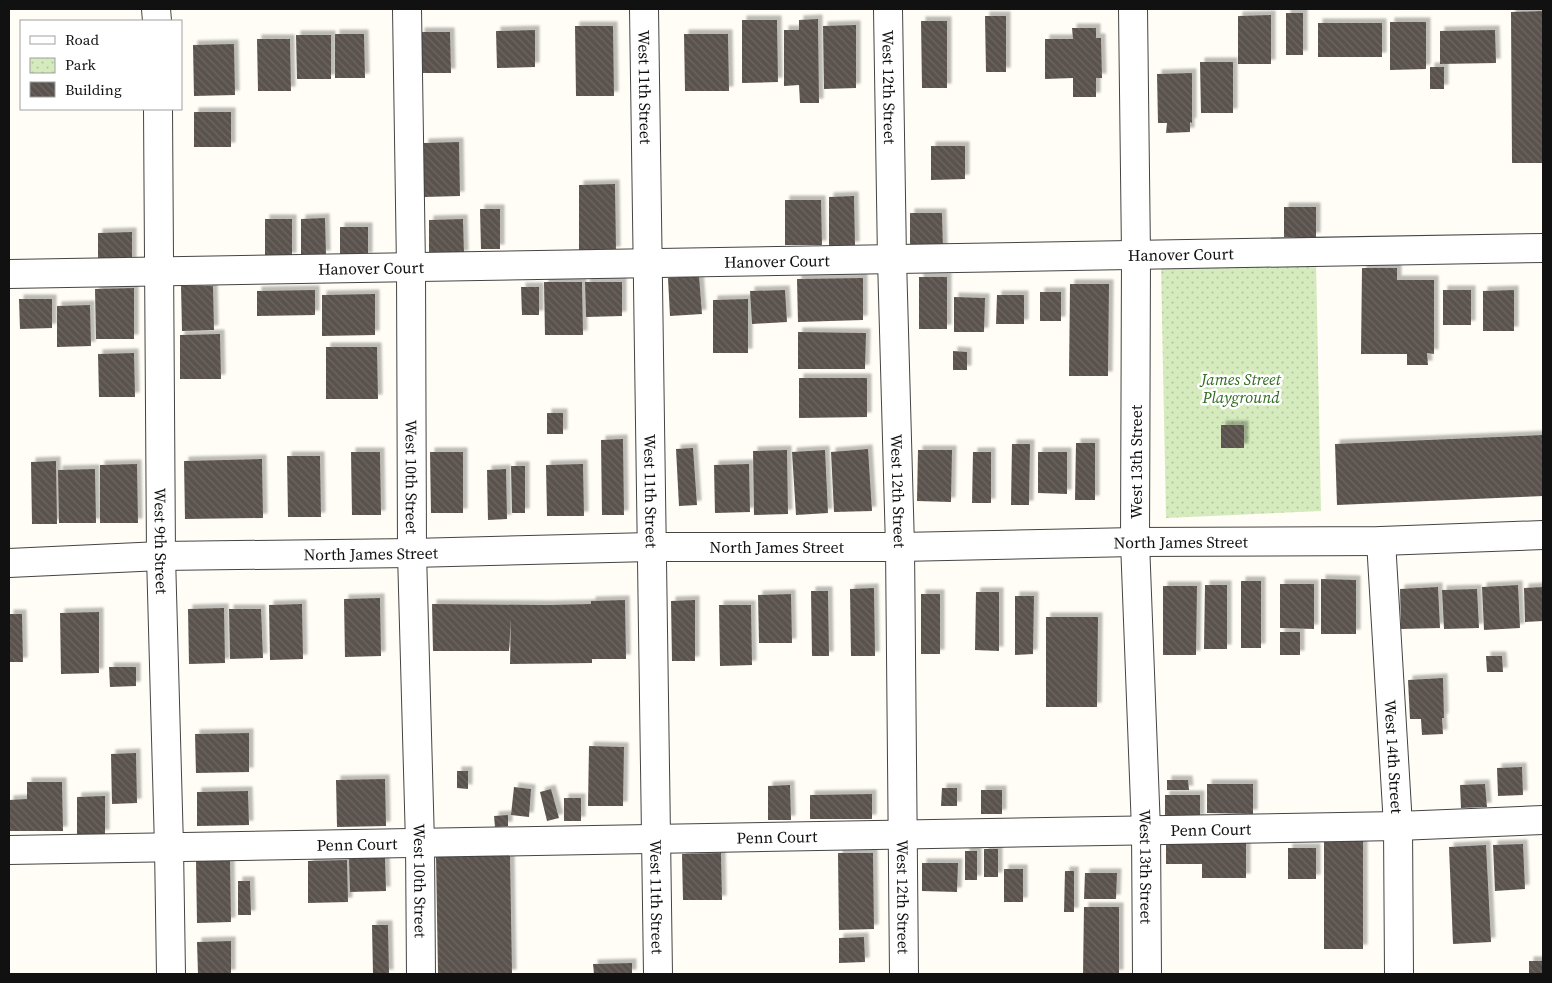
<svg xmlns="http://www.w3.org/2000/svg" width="1552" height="983" viewBox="0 0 1552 983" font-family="'Source Serif 4',serif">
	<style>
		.park { fill: url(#park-dots) }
		.building { fill: url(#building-back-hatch); filter: url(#shadow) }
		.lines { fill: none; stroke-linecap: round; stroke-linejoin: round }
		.minor-casing { stroke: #444; stroke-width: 30 }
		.minor { stroke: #fff; stroke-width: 28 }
		.labels { text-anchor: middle; stroke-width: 5; stroke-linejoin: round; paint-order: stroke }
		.street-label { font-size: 16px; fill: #111; stroke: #fff }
		.park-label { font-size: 16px; font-style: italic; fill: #2f6b1f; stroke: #fff }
	</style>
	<defs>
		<pattern id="park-dots" width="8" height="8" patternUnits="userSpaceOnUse" patternTransform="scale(1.25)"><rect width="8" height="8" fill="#d5ebbd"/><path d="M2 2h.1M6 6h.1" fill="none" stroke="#b6c8a1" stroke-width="1.8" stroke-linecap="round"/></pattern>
		<pattern id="building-back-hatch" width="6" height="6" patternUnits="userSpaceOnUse" patternTransform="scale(1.25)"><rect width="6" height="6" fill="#5a524d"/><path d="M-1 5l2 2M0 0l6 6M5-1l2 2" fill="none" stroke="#6d6662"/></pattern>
		<filter id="shadow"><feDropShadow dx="4.5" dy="-4.5" stdDeviation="1" flood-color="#0004"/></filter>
	</defs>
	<rect width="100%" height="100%" fill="#fffdf5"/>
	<path class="park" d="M1316,263L1321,511L1166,518L1161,266Z"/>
	<path class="building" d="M1543,11V163H1512L1511,12Z
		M1286,13H1303V55H1286Z
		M1271,15V64H1238V16Z
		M985,16H1006V72H986Z
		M818,19L819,103H800L799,85L784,86V30H799V20Z
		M742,20H777L778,82L742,83Z
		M921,21H947V88H922Z
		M1390,22H1426V69L1390,70Z
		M1318,23H1382V57H1318Z
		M856,25V88L824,89L823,26Z
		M575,26H613L614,96H576Z
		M1072,28H1096V38H1101L1102,78H1096V97H1073V78L1045,79V39H1073Z
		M535,30V67L497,68L496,31Z
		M1495,30L1496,63L1440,64V31Z
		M420,32H450L451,73H421Z
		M335,34H364L365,78H335Z
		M684,34H728L729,91H685Z
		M296,35H331V79H297Z
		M257,39H290L291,91H258Z
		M234,44L235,95L194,96L193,45Z
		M1200,62H1233V113H1201Z
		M1430,67H1444V89H1430Z
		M1192,73V123L1190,122V132L1166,133L1167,123H1158L1157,74Z
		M194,112H231V147H194Z
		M459,142L460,196L424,197V143Z
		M931,146H965V179L931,180Z
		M615,184L616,251L579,252V185Z
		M854,196L855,246H829V197Z
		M785,200H821L822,245H785Z
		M1284,207H1316V237H1284Z
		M480,209H500V249H481Z
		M910,213H942L943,251H910Z
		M325,218L326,255H301V219Z
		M265,219H292V257L265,258Z
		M463,219L464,255L429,256V220Z
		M340,227H368V257H340Z
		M132,232V262L98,263V233Z
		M1362,268H1397V280H1434V354L1427,353L1428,365H1407V354H1361Z
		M699,276L702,314L670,316L668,278Z
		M919,277H947V329H919Z
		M863,278V320L798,322L797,279Z
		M544,282H582L583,335H545Z
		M585,282H622V316L586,317Z
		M1070,284H1109L1108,376H1069Z
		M181,286H213L214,330L182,331Z
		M521,287H539V315H522Z
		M134,288V339H96L95,289Z
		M315,290V315L257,316V291Z
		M785,290L787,322L752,324L750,291Z
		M1443,290H1471V325H1443Z
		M1514,290V331H1483V291Z
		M1040,292H1061V321H1040Z
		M375,294V335L322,336V295Z
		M997,295H1024V324H996Z
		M954,297L985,298L984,332H954Z
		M19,299H52V328L20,329Z
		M748,299V353H713V300Z
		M90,305L91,346L57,347V306Z
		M798,332L866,333L865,369H798Z
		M220,334L221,379H180V335Z
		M326,347H377L378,399H326Z
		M953,351L967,352V370H953Z
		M134,353L135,397H99L98,354Z
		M799,378H867V417L799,418Z
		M547,413H563V434H547Z
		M1221,425H1244V448H1221Z
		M1543,435V496L1337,505L1335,444Z
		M623,439L624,515H602L601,440Z
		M1076,443H1095V500H1075Z
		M1012,444H1030L1029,505H1011Z
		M693,448L697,505L679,506L676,449Z
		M868,449L872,511L834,512L831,452Z
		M787,450L788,514L754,515L753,451Z
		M825,450L828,513L796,515L792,452Z
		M918,450H952L951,502L917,501Z
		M351,452H380L381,515H352Z
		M430,452H463V513H431Z
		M973,452H991V503H972Z
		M1038,452H1067V494L1038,493Z
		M287,456H320L321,517H288Z
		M262,459L263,518L185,519L184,461Z
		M56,461L57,524H32L31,462Z
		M137,464L138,523H100V465Z
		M583,464L584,516H547L546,465Z
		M749,464L750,512L715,513L714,465Z
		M511,466H525V513H512Z
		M95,469L96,523H59L58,470Z
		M506,469L507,519L488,520L487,470Z
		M1321,579L1356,580V634H1321Z
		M1241,581H1261V648H1241Z
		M1280,584H1314V629L1280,628Z
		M1205,585H1227V649H1204Z
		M1518,585L1520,628L1484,630L1482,587Z
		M1163,586H1197L1196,655H1163Z
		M1438,587L1440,628L1401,629L1400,589Z
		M1543,587V621L1525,622L1524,588Z
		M874,588L875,656H851L850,589Z
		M1477,589L1479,628L1444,629L1442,590Z
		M811,591H828L829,656H812Z
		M976,592H999V651L975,650Z
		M791,594L792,643H759L758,595Z
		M921,594H940V654H921Z
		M1015,596H1034L1033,654L1015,655Z
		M380,598L381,656L345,657L344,599Z
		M625,600L626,659H592V663L510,664L511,619L509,651H433L432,604L548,605L591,604V601Z
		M695,600V661H672L671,601Z
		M302,604L303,659L270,660L269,605Z
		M719,605H751L752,665L720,666Z
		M224,608L225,663L189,664L188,609Z
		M229,609H261L263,658L230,659Z
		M99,612V673L61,674L60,613Z
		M9,614H22L23,662H9Z
		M1046,617H1098L1097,707H1046Z
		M1280,632H1300V655H1280Z
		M1486,656H1502L1503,672H1487Z
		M109,667H136V686L110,687Z
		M1443,678L1444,718H1442L1443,734L1422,735L1421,719H1410L1408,680Z
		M249,733V772L196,773L195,734Z
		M589,746L624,747L623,806H588Z
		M136,753L137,803L112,804L111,754Z
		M1522,767L1523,795L1498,796L1497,768Z
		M457,771H468V789L457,788Z
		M385,779L386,826L337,827L336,780Z
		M1167,780H1188L1189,790H1167Z
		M27,782H62L63,831H9V800L27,799Z
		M1207,784H1253V814L1207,813Z
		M1485,784L1487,807L1461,808L1460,785Z
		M790,785L791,820H768V786Z
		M514,787L531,789L529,817L511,815Z
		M942,788H957V806H941Z
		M551,789L559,818L547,821L540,792Z
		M981,790H1002V814H981Z
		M248,791L249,825L197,826V792Z
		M872,794V819H810V795Z
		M1165,795H1200V819H1165Z
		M105,796V834L77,835V797Z
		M564,798H581V821H564Z
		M508,815V826L495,827L494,816Z
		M1324,839H1363V949H1324Z
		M1166,843H1246V878H1202V864H1166Z
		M1523,844L1525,889L1495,891L1493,845Z
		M1486,845L1491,942L1453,944L1449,847Z
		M1288,848H1316V879H1288Z
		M984,849H998V877H984Z
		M965,851H977V880H965Z
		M721,853L722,900H683L682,854Z
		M838,853H873L874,929L839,930Z
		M510,854L512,974H438L436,855Z
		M349,858H385L386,891L350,892Z
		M230,859L231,922L197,923L196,860Z
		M347,860L348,902L308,903V861Z
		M922,863H958L957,892L922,891Z
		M1004,869H1023V902H1004Z
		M1065,871H1074V912H1064Z
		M1085,873H1117L1116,899H1084Z
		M238,881H250L251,915H238Z
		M1084,907H1119V974H1083Z
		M372,925H388L389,974H373Z
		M864,937L865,962L839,963V938Z
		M231,941V974H198L197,942Z
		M1529,961H1543V974H1529Z
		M632,963V974H594L593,964Z"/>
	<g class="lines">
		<defs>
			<g id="minor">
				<path d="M156,9L157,21"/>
				<path id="s1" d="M407,9L411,267L412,553L420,843L421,974"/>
				<path id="s2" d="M644,9L658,974"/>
				<path id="s3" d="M888,9L892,259L900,547L904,974"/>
				<path id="s4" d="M1133,9L1136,255L1135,542L1146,830L1147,974"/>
				<path id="s5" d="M158,109L161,556L169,847L171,974"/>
				<path id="s6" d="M9,274L1543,248"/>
				<path id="s7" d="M1381,541L1398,826L1399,974"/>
				<path id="s8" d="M9,563L161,556L412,553L651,547H900L1135,542L1381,541L1543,535"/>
				<path id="s9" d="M9,850L1398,826L1543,820"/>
			</g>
		</defs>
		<use href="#minor" class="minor-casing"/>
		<use href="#minor" class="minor"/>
	</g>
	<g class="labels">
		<g class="street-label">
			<text dy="6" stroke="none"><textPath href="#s2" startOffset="78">West 11th Street</textPath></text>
			<text dy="6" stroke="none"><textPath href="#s3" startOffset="78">West 12th Street</textPath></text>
			<text dy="6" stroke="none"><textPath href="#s6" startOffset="1172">Hanover Court</textPath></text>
			<text dy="6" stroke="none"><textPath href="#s6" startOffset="768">Hanover Court</textPath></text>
			<text dy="6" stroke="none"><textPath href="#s6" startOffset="362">Hanover Court</textPath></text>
			<text transform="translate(1136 462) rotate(-90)" y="6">West 13th Street</text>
			<text dy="6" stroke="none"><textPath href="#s1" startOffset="468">West 10th Street</textPath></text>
			<text dy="6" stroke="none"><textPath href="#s3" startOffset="482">West 12th Street</textPath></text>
			<text dy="6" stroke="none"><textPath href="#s2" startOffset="482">West 11th Street</textPath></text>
			<text dy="6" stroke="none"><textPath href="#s5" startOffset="432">West 9th Street</textPath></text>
			<text dy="6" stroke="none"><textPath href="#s8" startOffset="1172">North James Street</textPath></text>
			<text dy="6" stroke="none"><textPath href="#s8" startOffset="768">North James Street</textPath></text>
			<text dy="6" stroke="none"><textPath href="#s8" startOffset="362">North James Street</textPath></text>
			<text dy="6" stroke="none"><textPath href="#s7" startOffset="216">West 14th Street</textPath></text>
			<text dy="6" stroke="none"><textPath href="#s9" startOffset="1202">Penn Court</textPath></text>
			<text dy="6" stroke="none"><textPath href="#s9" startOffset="768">Penn Court</textPath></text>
			<text dy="6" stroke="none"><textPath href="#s9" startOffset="348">Penn Court</textPath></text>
			<text dy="6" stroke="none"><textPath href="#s4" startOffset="858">West 13th Street</textPath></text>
			<text dy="6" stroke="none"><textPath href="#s1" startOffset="872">West 10th Street</textPath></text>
			<text dy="6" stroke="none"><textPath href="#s2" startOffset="888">West 11th Street</textPath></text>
			<text dy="6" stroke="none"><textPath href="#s3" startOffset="888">West 12th Street</textPath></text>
		</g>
		<g class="park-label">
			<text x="1241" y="385">James Street<tspan x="1241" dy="18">Playground</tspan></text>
		</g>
	</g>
	<rect width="1552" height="983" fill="none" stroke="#111111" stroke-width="20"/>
	<rect x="20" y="20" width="162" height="90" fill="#ffffff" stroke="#a0a0a0"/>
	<rect x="30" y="36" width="25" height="8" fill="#ffffff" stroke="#a0a0a0"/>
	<text x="65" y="45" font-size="15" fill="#111111">Road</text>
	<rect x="30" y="58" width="25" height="15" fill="url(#park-dots)" stroke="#a0a0a0"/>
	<text x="65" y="70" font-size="15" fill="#111111">Park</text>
	<rect x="30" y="82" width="25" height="15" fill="url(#building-back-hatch)" stroke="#a0a0a0"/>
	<text x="65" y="95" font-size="15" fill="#111111">Building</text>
</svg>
